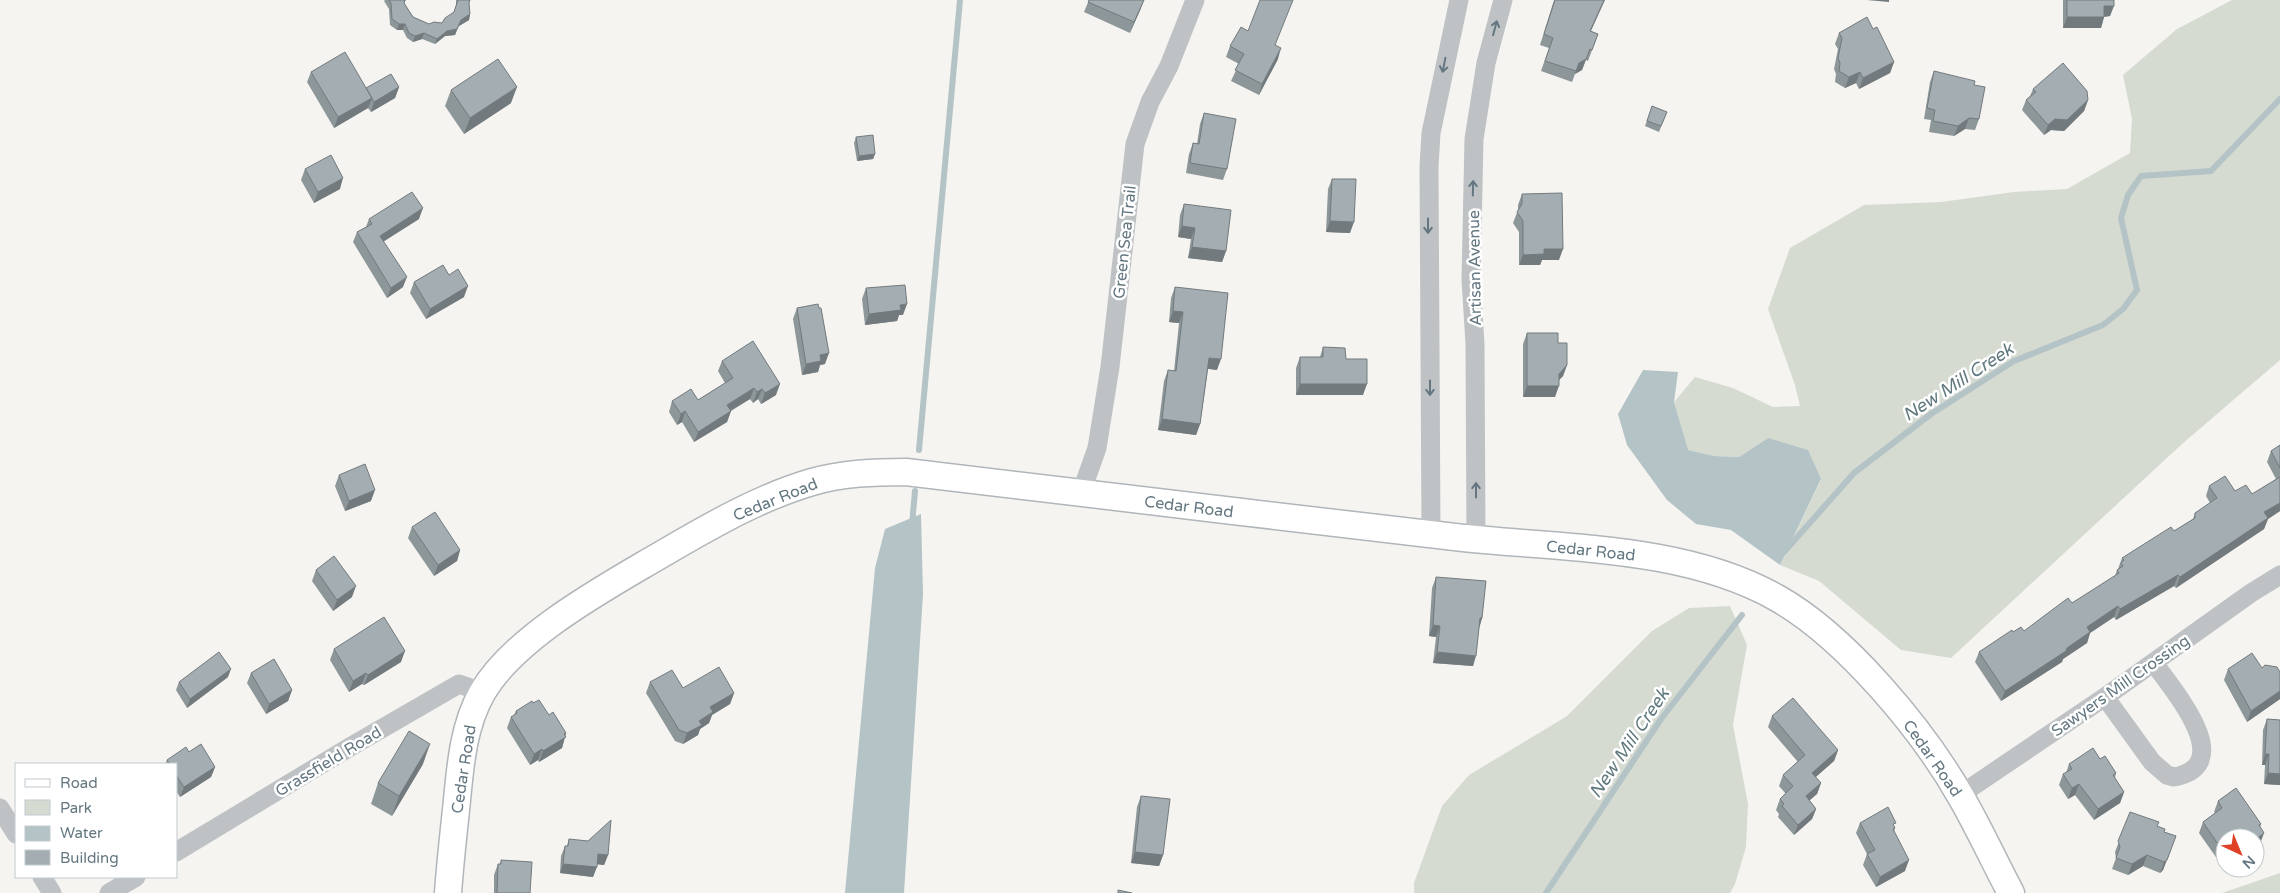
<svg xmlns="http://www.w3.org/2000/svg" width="2280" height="893" viewBox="0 0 2280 893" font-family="'Varela Round',sans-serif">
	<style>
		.green { fill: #d6dbd2 }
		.water { fill: #b4c3c5 }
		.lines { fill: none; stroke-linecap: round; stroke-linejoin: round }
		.stream { stroke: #b4c3c5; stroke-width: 6 }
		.secondary-casing { stroke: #b0b6ba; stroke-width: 29 }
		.street { stroke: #bec2c5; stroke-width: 19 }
		.secondary { stroke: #fff; stroke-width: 26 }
		.wall { fill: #8d9699 }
		.shaded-wall { fill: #737a7d }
		.building { fill: #a4aeb2; stroke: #737a7d }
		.oneway { stroke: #647781 }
		.labels { text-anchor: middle; stroke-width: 5; stroke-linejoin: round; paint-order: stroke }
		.street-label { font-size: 16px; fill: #647781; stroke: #fff }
		.water-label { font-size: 18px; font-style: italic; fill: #60797f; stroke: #fff }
	</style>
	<rect width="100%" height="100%" fill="#f5f4f1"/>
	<path class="green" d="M2232,0H2280V360L2182,444L1951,658L1901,650L1819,581L1780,565L1821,480L1768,438L1739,457L1714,456L1687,450L1674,402L1695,377L1733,388L1773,407L1800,406L1795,385L1768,309L1790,248L1864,205L1941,202L2014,192L2067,189L2130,153L2132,119L2123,75L2177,29Z
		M1730,606L1747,645L1733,725L1748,804L1746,847L1735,884L1730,893H1414V883L1442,806L1469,775L1567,716L1652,631L1689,608Z
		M2280,873V893H2222Z"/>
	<path class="water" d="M1643,370L1678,372L1674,402L1688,450L1714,456L1739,457L1768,438L1808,450L1821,479L1780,565L1731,530L1696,524L1667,500L1627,445L1618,414Z
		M921,514L923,594L904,893H845L875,568L885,529Z"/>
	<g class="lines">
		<path class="stream" d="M919,450L960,0
			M912,525L915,491
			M1784,552L1854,473L1931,414L2014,361L2103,325L2123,309L2137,290L2121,218L2128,195L2141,176L2211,171L2280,99
			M1546,893L1661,719L1742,615"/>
		<defs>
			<path id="secondary" d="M448,893C450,865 453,838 456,810C460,771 462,728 482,693C512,640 597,592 650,561C702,531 754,499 812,482C843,473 875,472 906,472C1089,495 1272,515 1455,537C1561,549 1683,545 1777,598C1845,636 1923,730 1961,797C1979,828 1994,861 2011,893"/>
		</defs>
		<use href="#secondary" class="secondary-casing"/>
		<path class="street" d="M1081,493L1097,448L1110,367L1135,144L1150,102L1169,66L1195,0
			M1431,534L1429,167L1431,133L1459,0
			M1476,539L1475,344L1471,280L1474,139L1486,63L1503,0
			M2105,697L2152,762L2167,775L2174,777C2239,765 2172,689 2154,663
			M1960,795L2105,697L2251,593L2280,575
			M0,808L16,834
			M176,852L350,747L459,684L482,692
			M42,877L52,893
			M109,893L136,877"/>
		<use href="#secondary" class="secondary"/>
	</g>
	<path class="wall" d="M385,0H406L404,3L413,17L429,24L442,23L454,12L456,5V0H470L469,3L470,14L469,20L459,26L455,35L445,36L435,44L422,39L413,42L407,38L403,30H397L390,25L389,9L384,1Z
		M1089,0L1141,8L1130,33L1084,12Z
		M1554,0L1591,31L1598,34L1588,61L1586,60L1582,70L1575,74L1572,82L1541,71L1549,48L1540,45Z
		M2063,0H2114L2110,16L2104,17L2101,28H2063Z
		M1873,29L1894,62L1890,73L1859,89L1856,83L1845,88L1835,82L1836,74L1834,69L1838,49L1835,44L1839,33Z
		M1248,31L1275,45L1278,59L1259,95L1231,81L1239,64L1226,57L1230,46Z
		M1934,71L1974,85L1979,119L1975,130L1965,129L1954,136L1929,132L1931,120L1924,119L1930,82Z
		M311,72L366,88L399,87L395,98L371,112L368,108L334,128L307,82Z
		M2033,89L2088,100L2084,111L2064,131L2051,130L2044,135L2022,110L2026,100L2030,96Z
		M451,90L511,103L464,134L445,106Z
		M1652,106L1667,112L1659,132L1645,126Z
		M1204,113L1227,169L1223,180L1186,173L1189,154L1193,143L1197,144L1200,124Z
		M856,137L875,154L873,159L857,161L854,143Z
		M305,169L340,189L314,203L301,180Z
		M1332,179L1350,233L1326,232L1328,189Z
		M1522,194L1559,260H1542L1540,265H1519V232L1513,223L1518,210V205Z
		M1184,204L1226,251L1222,262L1188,258L1191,239L1178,237L1180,215Z
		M369,219H419L383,242L403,287L387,298L353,242L357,232L366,227Z
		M449,275L464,297L426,319L410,293L414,282Z
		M1175,287L1217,370L1208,369L1200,424L1196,435L1158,430L1164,381L1168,370L1174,371L1179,323L1169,322L1171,298Z
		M866,288L903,315H899L897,321L865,325L862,299Z
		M797,308L825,364L820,365L818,372L802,375L793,319Z
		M1527,333L1567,365L1563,376L1559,380L1555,397H1523V344Z
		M1323,347L1346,359L1363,395H1296V368L1300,357H1320Z
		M722,361L776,395L761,404L758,399L753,403L750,399L731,411L727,422L694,442L682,422L677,425L669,412L672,401L698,400L725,383L718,371Z
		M2280,445V511L2268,519L2264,529L2176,588L2174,586L2116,620L2114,617L2090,633L2087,643L2063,659L2062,662L2001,701L1975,662L1979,652L2013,632L2024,631L2072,603L2115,576L2117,570L2118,569L2122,558L2174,531L2193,519L2195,513L2210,503L2206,496L2209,486L2252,494L2276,479L2267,462L2271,451Z
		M339,475L371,501L345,511L335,486Z
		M412,527L460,550L457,561L434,576L408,538Z
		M316,570L352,597L333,611L312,581Z
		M1436,577L1482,618L1479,628L1473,666L1433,663L1436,637L1429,636L1432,588Z
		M334,649L401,662L364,685L362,684L349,692L330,660Z
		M2262,668L2280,672V699L2247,722L2224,680L2228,669Z
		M251,673L292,690L288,701L266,714L247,683Z
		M228,677L187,708L176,690L179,682Z
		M650,682L683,688L734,693L730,704L712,715L709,723L700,729L698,735L683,744L675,741L646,693Z
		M533,703L549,715L566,733L562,748L539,762L538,760L530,765L507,728L511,717L514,715L516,711Z
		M1772,716L1838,750L1834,761L1815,777L1821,783L1817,794L1809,800L1816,809L1812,819L1794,835L1778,817L1779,814L1776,810L1780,799L1786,794L1779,786L1783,775L1798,762L1768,727Z
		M2267,719L2280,720V785L2264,784L2265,765H2262L2263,730Z
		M189,752L215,767L211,777L180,797L176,791V764H165L167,760Z
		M2100,759L2116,773L2115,778L2124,792L2120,803L2094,820L2075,795L2068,799L2059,785L2063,774L2066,773L2069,764Z
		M423,764L392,816L371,804L378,783Z
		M1141,796L1163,855L1159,866L1131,863L1137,807Z
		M2218,801L2261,824L2260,827V844L2255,848V838H2225V856L2218,860L2199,833L2203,822L2215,813L2214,812Z
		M2130,812L2157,826L2164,832L2176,836L2163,870L2160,873L2143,866L2128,875L2112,869L2116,858L2115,852Z
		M1860,823L1895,827V828L1894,832L1905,871L1876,887L1863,865L1867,854L1856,833Z
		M569,839L608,855L604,865L597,864L593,877L560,873L561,856L565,846H567Z
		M501,860L530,893H494V875L498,864H500Z"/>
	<path class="shaded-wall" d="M1144,0L1141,8L1130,33L1134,22Z
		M1604,0H1605L1586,42L1590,31Z
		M1867,0H1889V2Z
		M2104,6H2114L2110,16L2100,17Z
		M470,14L469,20L459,26L461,20Z
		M2067,17H2104L2101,28H2063Z
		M399,24H405L403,30H397Z
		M457,29L455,35L445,36L435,44L437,39L447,31Z
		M424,33L422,39L413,42L415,36Z
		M1281,48L1278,59L1259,95L1262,84Z
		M1586,59L1582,70L1575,74L1579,63Z
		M1894,62L1890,73L1859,89L1863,78Z
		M1860,72L1856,83L1845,88L1849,77Z
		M399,87L395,98L371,112L374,102Z
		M517,87L511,103L464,134L470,118Z
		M372,98L368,108L334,128L338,117Z
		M2088,100L2084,111L2064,131L2051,130L2044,135L2048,125L2055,119Z
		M1969,118L1965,129L1954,136L1958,126Z
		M875,154L873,159L857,161L859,156Z
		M343,178L340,189L314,203L318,192Z
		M423,208L419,219L376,246L380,236Z
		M1330,221L1354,222L1350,233L1326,232Z
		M1182,226L1195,228L1191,239L1178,237Z
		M1192,247L1226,251L1222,262L1188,258Z
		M1544,249H1563L1559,260H1542L1540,265H1519L1523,255Z
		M407,277L403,287L387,298L391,288Z
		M468,286L464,297L426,319L430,309Z
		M907,304L903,315H899L897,321L865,325L869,314L900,305Z
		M1173,311L1183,312L1179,323L1169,322Z
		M829,353L825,364L820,365L818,372L802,375L806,364L820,355Z
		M1209,358L1221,359L1217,370L1205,368Z
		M1567,365L1563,376L1555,384L1559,374Z
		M780,384L776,395L761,404L765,393Z
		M1300,384H1367L1363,395H1296Z
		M1527,386H1559L1555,397H1523Z
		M754,388L750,399L723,415L727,405Z
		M762,389L758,399L753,403L757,392Z
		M685,411L682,422L677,425L681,414Z
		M731,411L727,422L694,442L698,432Z
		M1162,419L1200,424L1196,435L1158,430Z
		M375,490L371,501L345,511L349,501Z
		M2280,503V511L2268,519L2264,529L2176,588L2180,577L2264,512Z
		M460,550L457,561L434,576L438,565Z
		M2178,575L2174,586L2116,620L2120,609Z
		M356,586L352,597L333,611L337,600Z
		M2118,606L2114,617L2090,633L2087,643L2063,659L2062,662L2001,701L2005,691L2067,648L2087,627Z
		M1480,618H1482L1479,629Z
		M1433,625L1440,626L1436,637L1429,636Z
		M405,651L401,662L364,685L368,675Z
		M1437,652L1476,656L1473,666L1433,663Z
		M231,669L228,677L187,708L190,699Z
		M366,673L362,684L349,692L353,681Z
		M292,690L288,701L266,714L269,704Z
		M2280,691V699L2247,722L2251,711Z
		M734,693L730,704L712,715L709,723L700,729L698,735L683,744L687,733L699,721L710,707Z
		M566,733L562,748L539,762L543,751Z
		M430,744L423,764L392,816L399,796Z
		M542,749L538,760L530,765L534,754Z
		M1838,750L1834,761L1808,784L1812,773Z
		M2265,754H2269L2265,765H2262Z
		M215,767L211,777L180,797L184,787Z
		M2268,773L2280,774V785L2264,784Z
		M1821,783L1817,794L1802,807L1806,796Z
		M2079,784L2075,795L2068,799L2072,788Z
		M2124,792L2120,803L2094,820L2098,809Z
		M1816,809L1812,819L1794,835L1798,825Z
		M2264,833L2260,844L2255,848V840Z
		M2176,836L2163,870L2160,873L2164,862Z
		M2225,848V856L2218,860L2222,850Z
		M1135,852L1163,855L1159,866L1131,863Z
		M598,854L608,855L604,865L595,864Z
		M2147,855L2143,866L2128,875L2132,864Z
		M1909,860L1905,871L1876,887L1880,877Z
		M563,864L597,867L593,877L560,873Z"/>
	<path class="building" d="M389,0H405L404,3L413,17L429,24L434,22L442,23L445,18L454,12L458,0H470L469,3L470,14L461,20L457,29L447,31L437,39L424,33L415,36L409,33L405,24H399L392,19L391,3Z
		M1089,0H1144L1134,22L1088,2Z
		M1260,0H1293L1275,45L1281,48L1262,84L1235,70L1244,54L1230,46L1241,27L1248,31Z
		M1555,0H1604L1590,31L1598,34L1592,50L1590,49L1586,59L1579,63L1576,71L1545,61L1553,38L1544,34Z
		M2067,0H2114V6H2104V17H2067Z
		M1867,17L1873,29L1877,27L1894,62L1863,78L1860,72L1849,77L1839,71L1840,63L1838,58L1842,38L1839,33Z
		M345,52L372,98L338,117L311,72Z
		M498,59L517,87L470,118L451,90Z
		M2063,63L2087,91L2088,100L2067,120L2055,119L2048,125L2026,100L2036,92L2033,89Z
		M1934,71L1975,81L1974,85L1985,87L1979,119L1969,118L1958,126L1933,121L1935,110L1927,108Z
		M391,74L399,87L374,102L366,88Z
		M1652,106L1667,112L1661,126L1647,121Z
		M1204,113L1236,119L1227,169L1190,163L1193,143L1199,144Z
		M873,135L875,154L859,156L856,137Z
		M331,155L343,178L318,192L305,169Z
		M1332,179H1356L1354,222L1330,221Z
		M412,192L423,208L380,236L407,277L391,288L357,232L372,224L369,219Z
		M1562,193L1563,249H1544V254L1523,255V221L1517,212L1522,204V194Z
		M1184,204L1231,210L1226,251L1192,247L1195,228L1182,226Z
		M443,265L449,275L458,269L468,286L430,309L414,282Z
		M905,285L907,304L900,305L901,310L869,314L866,288Z
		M1175,287L1228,293L1221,359L1209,358L1200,424L1162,419L1168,370L1176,371L1183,312L1173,311Z
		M818,304L819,308H821L829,353L820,355L821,361L806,364L797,308Z
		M1527,333H1558V343H1567V365L1559,374V386H1527Z
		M753,341L780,384L765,393L762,389L757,392L754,388L727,405L731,411L698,432L685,411L681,414L672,401L691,389L698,400L733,378L722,361Z
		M1323,347L1345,348L1346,359H1367V384H1300V357H1323Z
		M2280,445V468L2271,451Z
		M365,464L375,490L349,501L339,475Z
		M2225,476L2235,491L2246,485L2252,494L2280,477V503L2264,512L2268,518L2180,577L2178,575L2120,609L2118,606L2087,627L2090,632L2067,648L2066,651L2005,691L1979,652L2012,630L2013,632L2021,627L2024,631L2068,598L2072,603L2119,573L2117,570L2123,566L2121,563L2124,560L2122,558L2171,527L2174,531L2195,518V513L2217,498L2209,486Z
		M435,512L460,550L438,565L412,527Z
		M334,556L356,586L337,600L316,570Z
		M1436,577L1486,581L1482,618H1480L1476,656L1437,652L1440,626L1433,625Z
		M384,617L405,651L368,675L366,673L353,681L334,649Z
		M219,652L231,669L190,699L179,682Z
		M2252,653L2262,668L2265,665L2277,667L2280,672V691L2251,711L2228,669Z
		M274,659L292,690L269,704L251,673Z
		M719,667L734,693L710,707L713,712L699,721L702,725L687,733L679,730L650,682L672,670L683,688Z
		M1793,698L1838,750L1812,773L1821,783L1806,796L1816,809L1798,825L1782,806L1784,804L1780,799L1793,786L1783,775L1805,755L1772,716Z
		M539,700L549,715L553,712L566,733L564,734L566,737L543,751L542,749L534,754L511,717L517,713L516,711L532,701L533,703Z
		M2267,719L2280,720V774L2268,773L2269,754H2265Z
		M409,731L430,744L399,796L378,783Z
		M201,744L215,767L184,787L176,775V764H170L167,760L186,747L189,752Z
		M2093,748L2100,759L2105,756L2116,773L2113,775L2124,792L2098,809L2079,784L2072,788L2063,774L2072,769L2069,764Z
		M2236,788L2261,824L2259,825L2264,833L2255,840V838H2225V848L2222,850L2203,822L2222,808L2218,801Z
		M1141,796L1170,799L1163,855L1135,852Z
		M1888,807L1896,823L1893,824L1895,828L1893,829L1909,860L1880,877L1867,854L1875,850L1860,823Z
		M2130,812L2159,822L2157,826L2165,829L2164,832L2176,836L2167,860L2164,862L2147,855L2132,864L2116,858L2120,847L2118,841Z
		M611,820L608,855L598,854L597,867L563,864L565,846H568L569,839L588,841Z
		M501,860L532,862L530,893H497L498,864H501Z
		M1118,890L1132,893H1118Z"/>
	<defs><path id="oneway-shaft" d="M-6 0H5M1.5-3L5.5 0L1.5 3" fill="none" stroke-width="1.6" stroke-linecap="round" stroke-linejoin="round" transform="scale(1.25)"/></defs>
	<g class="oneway">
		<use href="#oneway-shaft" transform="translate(1495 28) rotate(-75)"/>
		<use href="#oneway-shaft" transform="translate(1444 65) rotate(101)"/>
		<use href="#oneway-shaft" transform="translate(1473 188) rotate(-89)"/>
		<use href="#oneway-shaft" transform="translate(1428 226) rotate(90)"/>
		<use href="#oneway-shaft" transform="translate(1430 388) rotate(90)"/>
		<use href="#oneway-shaft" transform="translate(1476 490) rotate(-90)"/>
	</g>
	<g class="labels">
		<g class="street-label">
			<text transform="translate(1124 242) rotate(-84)" y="6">Green Sea Trail</text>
			<text transform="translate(1474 268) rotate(-91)" y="6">Artisan Avenue</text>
			<text transform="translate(775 499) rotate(-22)" y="6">Cedar Road</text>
			<text transform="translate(1189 506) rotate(7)" y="6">Cedar Road</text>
			<text transform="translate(1591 550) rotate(6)" y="6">Cedar Road</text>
			<text transform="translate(2120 685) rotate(-35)" y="6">Sawyers Mill Crossing</text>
			<text transform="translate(1933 758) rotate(55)" y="6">Cedar Road</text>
			<text transform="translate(328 761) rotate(-31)" y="6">Grassfield Road</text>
			<text transform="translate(463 769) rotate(-81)" y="6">Cedar Road</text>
		</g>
		<g class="water-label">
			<text transform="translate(1958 382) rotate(-33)" y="6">New Mill Creek</text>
			<text transform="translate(1629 743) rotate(-56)" y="6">New Mill Creek</text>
		</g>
	</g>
	<rect x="15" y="763" width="162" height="115" fill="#ffffff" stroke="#c1c9cd"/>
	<rect x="25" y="779" width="25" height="8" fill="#ffffff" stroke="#c1c9cd"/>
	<text x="60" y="788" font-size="15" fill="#647781">Road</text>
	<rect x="25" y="800" width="25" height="15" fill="#d6dbd2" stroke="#c1c9cd"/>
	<text x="60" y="813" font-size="15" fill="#647781">Park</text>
	<rect x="25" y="826" width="25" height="15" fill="#b4c3c5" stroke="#c1c9cd"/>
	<text x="60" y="838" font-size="15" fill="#647781">Water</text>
	<rect x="25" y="850" width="25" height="15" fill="#a4aeb2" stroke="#c1c9cd"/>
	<text x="60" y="863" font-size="15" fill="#647781">Building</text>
	<g transform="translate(2240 853) rotate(136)"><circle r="24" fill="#ffffff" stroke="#c1c9cd"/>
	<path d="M0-4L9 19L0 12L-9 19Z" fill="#de4128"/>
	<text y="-8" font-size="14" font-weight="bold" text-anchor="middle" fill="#647781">N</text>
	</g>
</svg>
